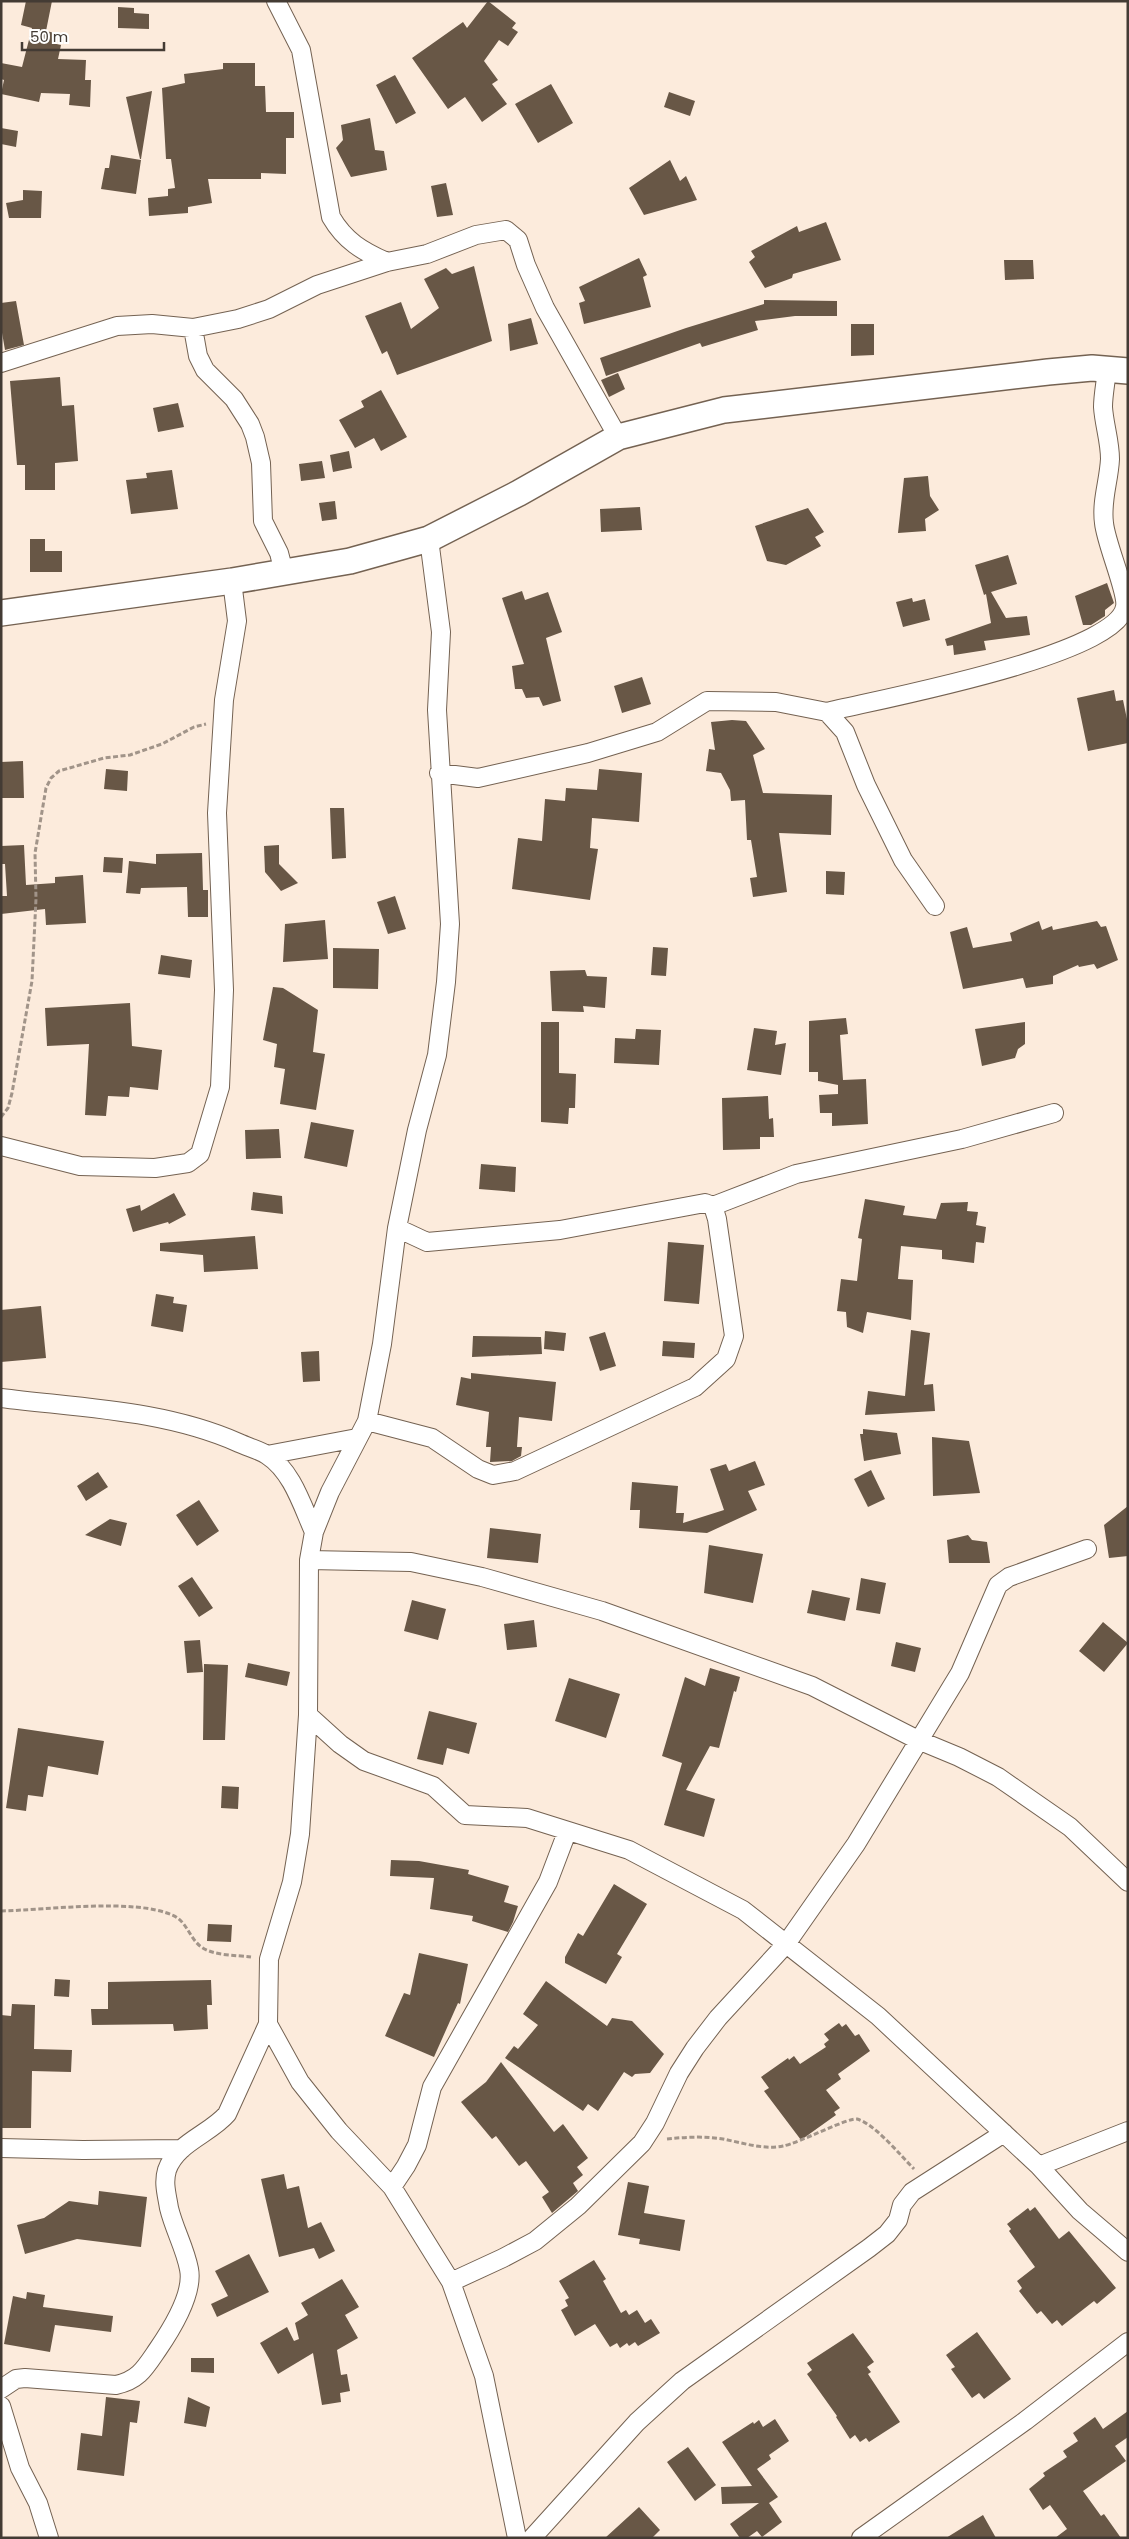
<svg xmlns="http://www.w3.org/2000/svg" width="1129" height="2539" viewBox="0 0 1129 2539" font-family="Poppins,sans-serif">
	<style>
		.building { fill: #685746 }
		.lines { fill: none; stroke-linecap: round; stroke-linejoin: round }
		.minor-casing { stroke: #746252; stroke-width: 20 }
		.secondary-casing { stroke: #746252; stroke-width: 28 }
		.path { stroke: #a19489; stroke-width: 3; stroke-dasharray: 5 2.5; stroke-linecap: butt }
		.minor { stroke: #fff; stroke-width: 18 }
		.secondary { stroke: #fff; stroke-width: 25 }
	</style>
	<rect width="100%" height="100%" fill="#fcebdc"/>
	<path class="building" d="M26,1H52L46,31L55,33L52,43L61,45L58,59L86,60L85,80H91L90,107L69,105L70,94L41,93L39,102L1,94L4,80L1,79V63L22,67L32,28L21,25Z
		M488,1L516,23L512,28L518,32L508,46L499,40L484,61L498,80L492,84L507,104L482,122L465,97L448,109L412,58L463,22L467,28Z
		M118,7L134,8V13L149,14V29L118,28Z
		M223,63H255V86H265L266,112H294V138H286V174L261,173V179H208L212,203L188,207V213L149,216L148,198L168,196V189L175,188L171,159H166L162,88L185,83L184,74L223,69Z
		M395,75L416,113L396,124L376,85Z
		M551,84L573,123L538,143L515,104Z
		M152,91L141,159H140L126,97Z
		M669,92L695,101L690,116L664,107Z
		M370,118L375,150L384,151L387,170L351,177L336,148L343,140L341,125Z
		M1,128L18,131L16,147L1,144Z
		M111,155L141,160L136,194L101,189L105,168H109Z
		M670,160L680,181L686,176L697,200L644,215L629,188Z
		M446,183L453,215L437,217L431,186Z
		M23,190L42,191L41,218H9L6,203L23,200Z
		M826,222L841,260L793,274L792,278L765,288L749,262L755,257L751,251L797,226L799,232Z
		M639,258L647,275L643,277L651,307L584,324L579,303L585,301L579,287Z
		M1004,260H1033L1034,279L1005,280Z
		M474,266L492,341L397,375L387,351L382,354L365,316L401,302L411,329L439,308L424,279L446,268L452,274Z
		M764,300L837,301V316H795L755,321L758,330L702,347L700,343L606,376L600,358L686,328L764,304Z
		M16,301L24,345L5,350L1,327V303Z
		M531,318L538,344L510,351L508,324Z
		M851,324H874V355L851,356Z
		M618,373L625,389L609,397L601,380Z
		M60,377L62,406L74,405L78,461L55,463V490H25V465H17L10,381Z
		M381,390L407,437L381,451L374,438L355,448L339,420L364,407L361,401Z
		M178,403L184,427L158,432L153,408Z
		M349,451L352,468L333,472L330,455Z
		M322,461L325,478L301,481L299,464Z
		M172,470L178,509L131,514L126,480L147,478L146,473Z
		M928,476L930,496L939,510L925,519L926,531L898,533L904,478Z
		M335,501L337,519L322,521L319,503Z
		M640,507L642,530L601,532L600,509Z
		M808,508L824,532L815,537L821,546L786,565L767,561L755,526Z
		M30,539H45V551H62V572H30Z
		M1008,555L1017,584L991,592L1006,618L1027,616L1030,635L984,641L986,650L954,655L953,645L947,646L945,639L991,623L986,594L984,595L975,565Z
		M1107,583L1114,603L1105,610V616L1091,625H1083L1075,596Z
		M522,591L525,600L548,592L562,632L546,638L561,701L543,706L539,697L526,698L522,689H515L512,666L524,664L502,598Z
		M912,598L913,602L925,599L930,620L903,627L896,602Z
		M642,677L651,704L622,713L614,686Z
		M1114,690L1116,701L1123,700L1128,724V743L1088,751L1077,698Z
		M732,720L746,721L765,749L753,755L763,793L832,795L831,835L779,833L787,892L753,897L750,878L757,877L751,840H747L745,800L731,801L730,790L721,773L706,771L709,749L715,750L711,722Z
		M23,761L24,798H1V762Z
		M106,769L128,771L127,791L104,789Z
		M599,769L642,773L639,822L592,818L590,848L598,849L590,900L512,889L518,838L542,841L545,799L565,801L566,788L597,790Z
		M330,808H344L346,858L332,859Z
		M24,845L26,885L55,883V877L83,875L86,923L46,925L45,909L1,914V896H7L5,864H1V846Z
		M279,845V864L298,883L281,891L265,872L264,846Z
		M202,853L203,890H208V917H188L187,887L141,888L140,894L126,893L129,861L156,864V854Z
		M104,857L123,858L122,873L103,872Z
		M826,871L845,872L844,895L826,894Z
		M395,896L406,929L388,934L377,902Z
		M325,920L328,959L283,962L285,924Z
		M1039,921L1042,930L1052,926L1053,930L1097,921L1101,927L1106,926L1118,960L1097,969L1094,964L1079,967L1078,965L1053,976V984L1026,988L1023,978L963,989L950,932L967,927L973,948L1012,941L1010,933Z
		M653,947L668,948L666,976L651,975Z
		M333,948L379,949L378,989L333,988Z
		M161,955L192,960L190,978L158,974Z
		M585,970L587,976L607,977L605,1008L583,1006L584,1012L552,1011L550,971Z
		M273,987L283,988L318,1010L313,1052L325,1054L316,1110L280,1104L285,1069L274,1067L277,1044L263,1040Z
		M130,1003L132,1046L162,1050L158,1090L130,1087L129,1097L108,1096L106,1116L85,1115L89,1044L47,1046L45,1008Z
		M846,1018L848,1034L840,1035L843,1080L866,1079L868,1124L832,1126V1113H820L819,1095L838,1094V1085L818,1081V1072H809V1021Z
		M541,1022H559V1073L576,1074L575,1108H569L568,1124L541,1122Z
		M1025,1022V1044L1018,1049L1015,1058L982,1066L975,1029Z
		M754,1028L777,1031L775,1045L786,1043L781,1075L747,1070Z
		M636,1029L661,1030L659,1065L614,1063L615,1038L635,1039Z
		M768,1096L769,1119L773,1118L774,1137H760V1149L723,1150L722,1098Z
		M311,1122L354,1130L347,1167L304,1158Z
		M279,1129L281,1158L246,1159L245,1130Z
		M481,1164L516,1167L515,1192L479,1189Z
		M253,1192L282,1196L283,1214L251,1210Z
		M174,1193L186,1215L169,1224L168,1222L133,1232L126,1209L140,1205L141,1211Z
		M865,1199L905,1206L903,1215L936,1219L941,1203L968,1202L967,1211L978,1212L976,1225L986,1227L984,1243L976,1242L974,1263L942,1259V1250L901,1246L898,1279L913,1280L911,1320L867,1312L863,1333L847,1327L846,1312L837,1311L841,1279L857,1281L862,1239L858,1238Z
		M255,1236L258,1269L204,1272L203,1255L160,1251V1243Z
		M668,1242L704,1245L699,1304L664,1301Z
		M156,1294L174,1297L173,1303L187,1305L183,1332L151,1326Z
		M41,1306L46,1358L1,1362V1310Z
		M911,1330L930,1333L924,1385L933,1384L935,1411L865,1415L868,1391L905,1396Z
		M545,1331L566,1333L564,1351L544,1349Z
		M605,1332L616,1366L600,1371L589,1337Z
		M473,1336L541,1337L542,1354L472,1357Z
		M663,1341L695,1343L694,1358L662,1356Z
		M319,1351L320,1381L303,1382L301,1352Z
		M471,1373L556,1382L552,1421L519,1417L517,1447H522L521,1456L512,1461L490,1462L491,1447H486L489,1412L456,1405L461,1377L471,1379Z
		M863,1429L897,1433L901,1454L864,1461L860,1434H863Z
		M932,1437L969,1441L980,1493L933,1496Z
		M755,1461L765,1485L748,1491L757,1510L707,1533L639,1528L640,1510H630L632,1482L678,1486L676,1513H684L683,1523L724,1510L710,1469L726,1464L729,1471Z
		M871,1470L885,1499L868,1507L854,1479Z
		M98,1472L108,1487L86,1501L77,1486Z
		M199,1500L219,1531L197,1546L176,1515Z
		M1128,1506V1556L1109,1558L1104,1525Z
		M110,1519L127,1523L121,1546L85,1535Z
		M490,1528L541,1534L538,1563L487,1558Z
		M968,1535L972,1540L987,1542L990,1563H949L947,1540Z
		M709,1545L763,1554L753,1603L704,1593Z
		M192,1577L213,1608L199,1617L178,1586Z
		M861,1578L886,1583L880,1614L856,1610Z
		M812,1590L850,1598L845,1621L807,1613Z
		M412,1600L446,1609L438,1640L404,1631Z
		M534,1620L537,1647L507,1650L504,1624Z
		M1103,1622L1128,1643L1104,1672L1079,1651Z
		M200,1640L203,1672L187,1673L184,1641Z
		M896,1642L921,1648L915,1672L891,1666Z
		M248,1663L290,1672L287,1686L245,1677Z
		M204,1664L228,1665L225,1740H203Z
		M710,1668L740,1677L736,1692L734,1691L719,1748L710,1746L686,1790L715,1799L704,1837L664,1825L682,1763L662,1756L685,1677L705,1686Z
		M569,1678L620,1694L606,1738L555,1721Z
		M429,1711L477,1723L469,1754L447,1748L443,1765L417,1759Z
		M18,1728L104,1741L98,1775L48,1766L43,1797L28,1795L26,1811L6,1808Z
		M222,1786L239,1787L238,1809L221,1808Z
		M391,1860L419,1861L469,1870L468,1874L509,1886L504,1902L518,1906L513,1922L508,1932L472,1921L473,1916L430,1909L434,1878L390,1876Z
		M614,1884L647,1904L617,1954L622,1957L606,1984L565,1963V1957L578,1933L583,1936Z
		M208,1924L232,1925L231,1942L207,1941Z
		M419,1953L468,1964L460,2004L458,2003L434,2057L385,2036L404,1993L410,1995Z
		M55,1979L70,1980L69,1997L54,1996Z
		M211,1980L212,2005H207L208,2029L174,2031L173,2024L92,2025L91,2009H108V1982Z
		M546,1981L607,2026L612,2018L632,2021L664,2054L650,2073L635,2074L632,2077L624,2072L598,2111L588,2104L583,2111L505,2058L514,2046L518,2049L538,2025L523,2014Z
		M12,2004L35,2005L34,2049L72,2050L71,2072L32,2071L31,2128H1V2015L11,2016Z
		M839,2023L842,2027L846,2024L855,2036L859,2034L870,2051L838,2074L841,2079L826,2090L840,2108L834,2112L836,2115L801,2140L764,2091L769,2088L761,2077L788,2058L789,2060L794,2056L800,2064L826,2047L824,2044L829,2040L824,2034Z
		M501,2062L554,2132L563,2124L588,2158L577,2167L583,2175L573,2183L578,2191L552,2213L542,2197L549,2192L526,2161L519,2166L496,2136L492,2139L461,2102L486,2082Z
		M284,2174L287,2189L299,2186L308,2228L321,2222L335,2251L319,2259L314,2248L279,2257L261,2179Z
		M628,2182L649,2186L644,2213L685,2220L680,2251L639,2244L640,2239L618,2235Z
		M99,2191L147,2197L141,2247L77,2239L25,2254L17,2225L44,2218L69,2201L98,2205Z
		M1035,2207L1059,2239L1069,2231L1116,2288L1097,2304L1094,2301L1062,2326L1057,2320L1052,2324L1041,2311L1037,2314L1019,2291L1022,2288L1017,2281L1035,2267L1009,2231L1011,2229L1007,2224L1028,2208L1030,2211Z
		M249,2254L269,2292L217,2317L211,2304L228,2296L215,2271Z
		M594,2260L606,2279L603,2281L621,2313L626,2310L629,2315L637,2310L645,2323L651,2319L660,2333L638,2346L635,2342L629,2346L627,2343L620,2348L617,2343L610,2347L595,2324L575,2336L561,2310L568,2306L565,2300L569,2298L559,2281Z
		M342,2279L359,2307L345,2315L358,2338L337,2350L341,2375L347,2374L350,2391L340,2393L341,2402L322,2405L313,2353L278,2374L260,2343L287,2327L294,2341L299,2339L295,2323L308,2315L301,2303Z
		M27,2292L45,2295L43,2307L113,2316L111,2332L55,2325L50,2352L4,2344L13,2296L26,2299Z
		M977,2332L1011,2379L984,2399L979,2393L972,2398L951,2369L955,2367L946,2355Z
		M853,2333L874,2362L867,2367L871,2372L868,2374L900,2422L869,2442L866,2438L860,2442L855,2435L850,2439L836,2417L837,2416L807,2374L812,2370L807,2363Z
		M191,2358H214V2373L191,2372Z
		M106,2397L140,2401L137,2423L130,2422L124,2476L77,2470L81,2433L102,2436Z
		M188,2397L210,2407L206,2427L184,2423Z
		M1128,2411V2437L1115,2446L1126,2461L1083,2491L1101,2516L1104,2514L1121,2538H1055L1067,2529L1050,2505L1043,2510L1029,2489L1045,2476L1043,2473L1067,2457L1063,2451L1078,2441L1073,2433L1095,2417L1103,2429Z
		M775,2419L789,2441L769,2455L771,2459L757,2469L778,2497L769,2503L782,2522L762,2537L757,2531L747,2538H740L730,2524L759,2503L722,2504L721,2487L752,2486L722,2442L753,2422L754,2424L759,2420L763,2427Z
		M688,2447L716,2485L695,2501L667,2462Z
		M639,2507L660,2530L652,2538H605Z
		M983,2515L996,2538H946Z"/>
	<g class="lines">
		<defs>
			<path id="minor" d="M276,1L301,50L331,217C345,241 362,251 387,262
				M193,328L198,356L205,370L234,399L250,424L255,437L261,463L263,521L279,553L284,572
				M1,363L117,326L152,324L193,328L238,319L269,309L317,285L387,262L427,254L476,235L506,230L518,240L526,265L545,308L618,437
				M429,539L441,632L437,710L450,924L446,982L437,1055L417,1130L397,1228L382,1344L367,1421L330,1492L314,1532L309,1560L308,1715L300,1834L292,1882L269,1959L268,2024L300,2082L339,2131L392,2187L451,2282L484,2376L517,2538
				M827,712C875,700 1116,656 1125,607C1128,593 1106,544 1104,523C1101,501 1109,481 1110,459C1110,441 1104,424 1103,407C1103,395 1106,381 1107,369
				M439,773L478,778L588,753L657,732L707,701L776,702L827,712L845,732L866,785L903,860L935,906
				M1,1146L80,1166L155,1168L188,1163L200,1154L220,1087L224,990L217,813L224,700L237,621L232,581
				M713,1206L796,1174L962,1139L1054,1113
				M1,1398C81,1408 165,1410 239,1443C248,1447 259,1450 267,1455C292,1471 302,1505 314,1532
				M367,1421L432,1438L478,1469L493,1475L515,1471L695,1387L726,1359L734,1336L717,1219L713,1206L705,1203L560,1230L427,1242L397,1228
				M267,1455L357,1438
				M309,1560L411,1562L482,1577L602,1611L812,1686L918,1740L959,1757L998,1777L1070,1827L1128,1882
				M308,1715L340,1744L364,1761L433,1786L465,1815L527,1818L629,1850L743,1910L878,2016L1039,2166L1080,2211L1128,2252
				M1,2148L83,2150L182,2149
				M1039,2166L1128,2131
				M392,2187L406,2166L417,2145L432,2087L548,1882L567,1832
				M451,2282L503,2258L535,2241L578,2206L642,2143L655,2123L679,2073L695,2048L718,2018L786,1944L856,1844L960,1673L998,1585L1009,1577L1087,1549
				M1,2389L16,2379L25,2378L116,2385C139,2380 145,2368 158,2349C171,2330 194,2294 189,2269C185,2248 174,2229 169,2208C167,2195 163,2183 167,2170C176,2143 210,2134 227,2114L268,2024
				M1,2406L20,2468L38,2503L49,2538
				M532,2538L637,2422L682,2381L869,2248L887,2234L898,2220L902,2205L912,2192L1004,2133
				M861,2538L1025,2421L1128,2342"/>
			<path id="secondary" d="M1,613L232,581L350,561L429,539L519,493L618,437L724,410L1048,372L1092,368L1128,371"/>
		</defs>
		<use href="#minor" class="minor-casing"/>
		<use href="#secondary" class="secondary-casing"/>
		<path class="path" d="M1,1117L8,1108L12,1093L32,981L36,899L35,853L46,788L51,778L59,771L104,758L130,755L162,744L194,727L206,724
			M1,1911C46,1910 134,1898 172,1915C186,1920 189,1937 200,1946C212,1956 236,1955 251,1957
			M667,2139C685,2137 705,2136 723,2139C743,2143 764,2150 783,2146C799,2143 849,2117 857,2119C875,2124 901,2156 914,2169"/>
		<use href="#minor" class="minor"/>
		<use href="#secondary" class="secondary"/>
	</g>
	<rect width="1129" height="2539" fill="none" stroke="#433b34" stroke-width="5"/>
	<path d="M22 42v8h142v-8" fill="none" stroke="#433b34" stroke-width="2.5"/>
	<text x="30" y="42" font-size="15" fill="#433b34" stroke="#ffffff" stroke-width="4" paint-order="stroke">50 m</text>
</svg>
